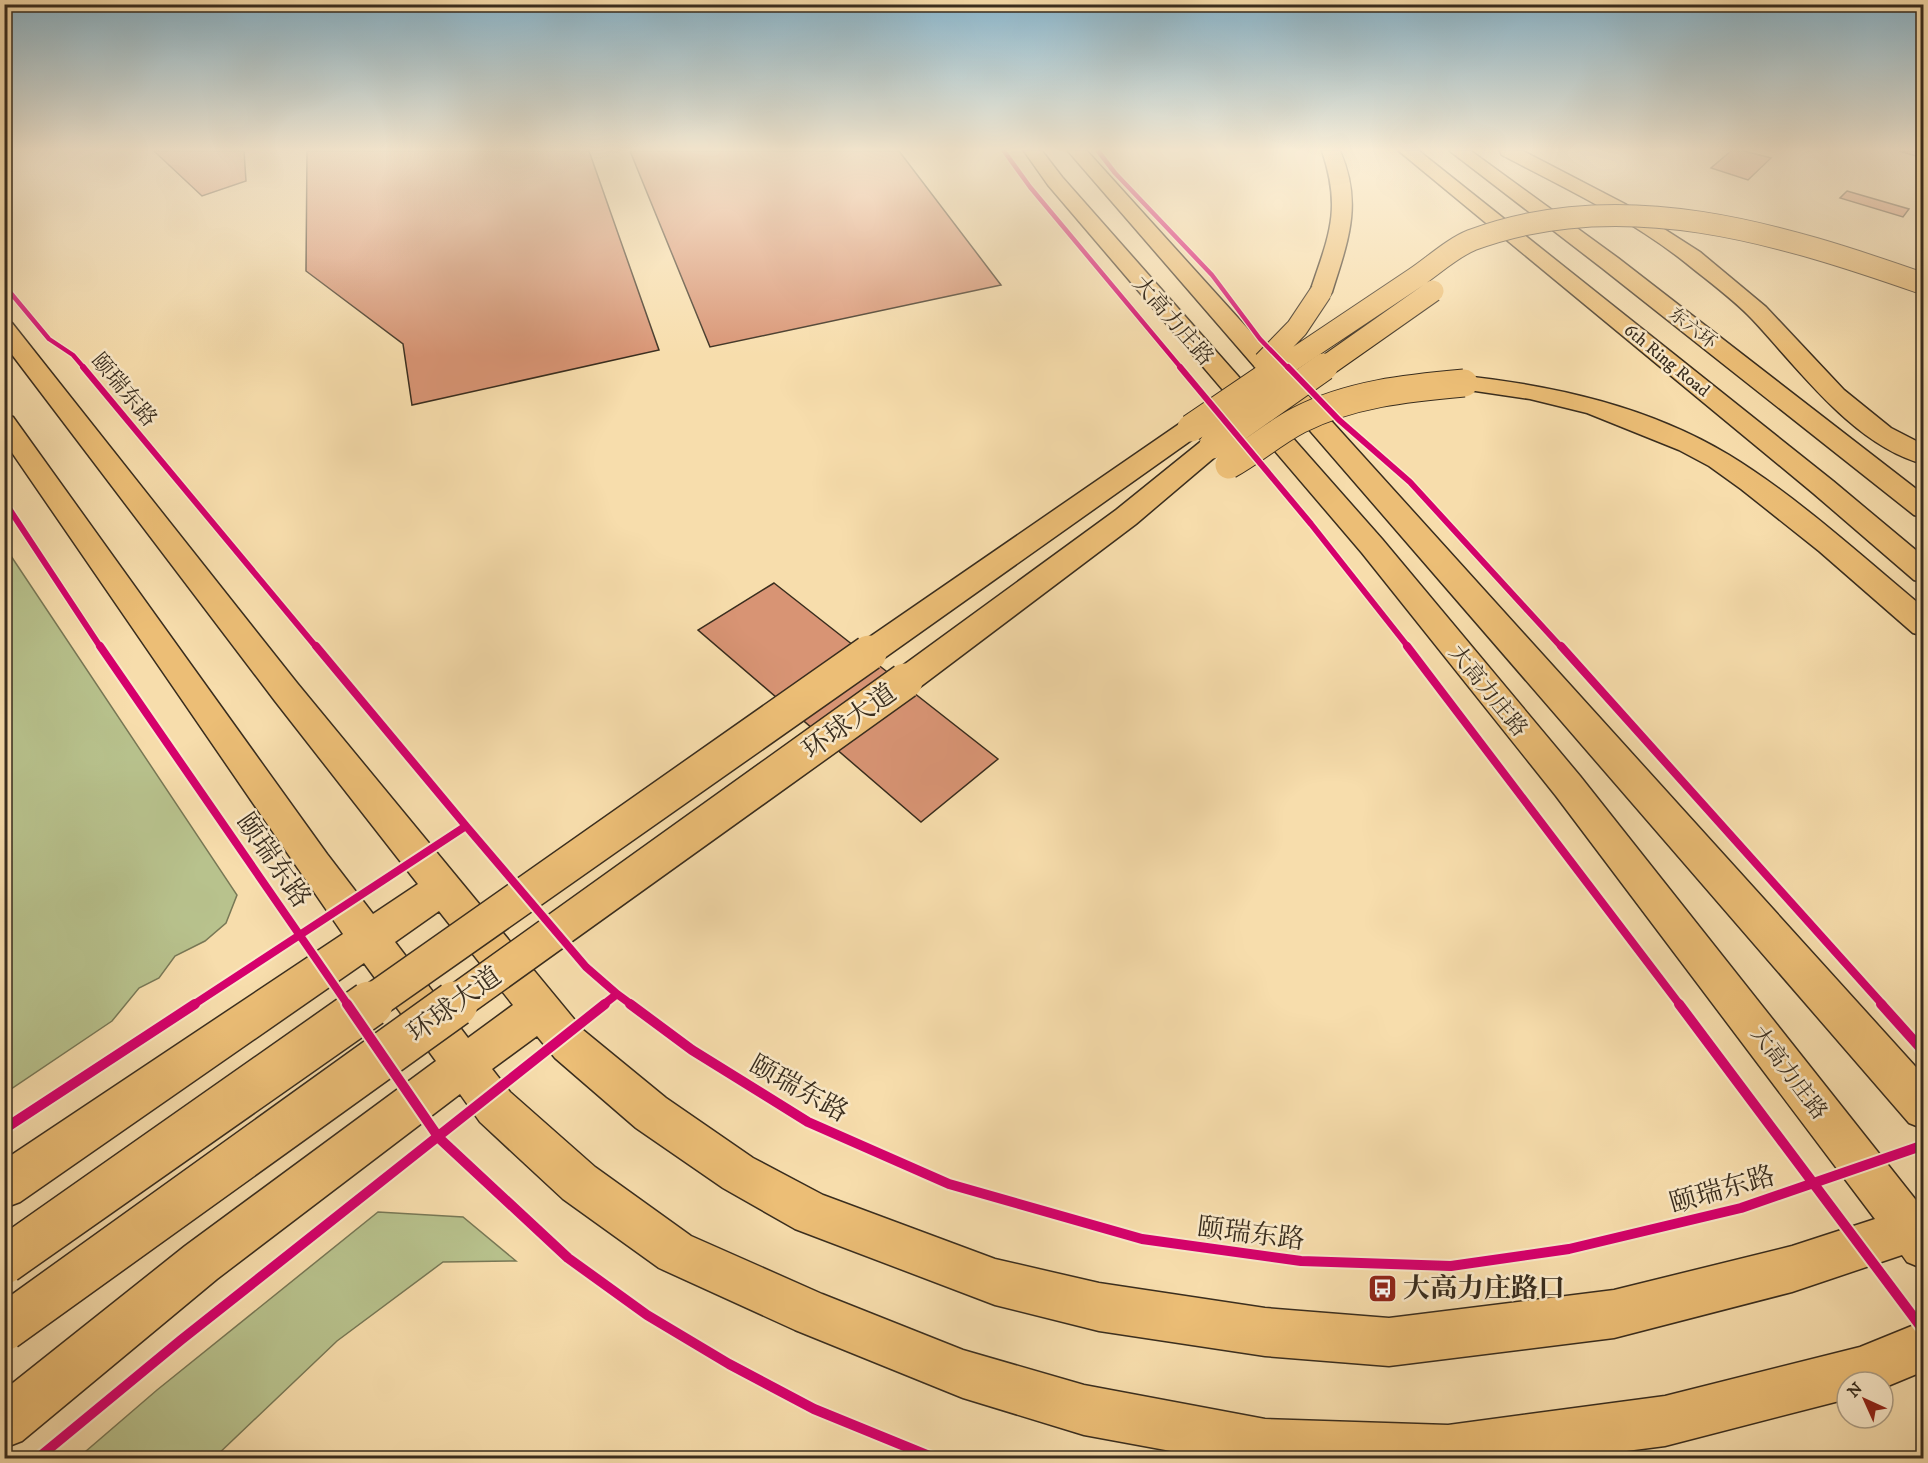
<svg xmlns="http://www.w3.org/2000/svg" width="1928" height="1463" viewBox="0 0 1928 1463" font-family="'IM FELL DW Pica','Noto Serif SC',serif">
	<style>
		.green { fill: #b8c28d; stroke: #787856; stroke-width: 1.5 }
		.building { fill: #d89474; stroke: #392d1e; stroke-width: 1.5 }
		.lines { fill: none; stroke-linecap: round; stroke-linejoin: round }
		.primary-casing { stroke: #392d1e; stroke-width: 3 }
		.highway-casing { stroke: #392d1e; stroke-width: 3 }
		.primary { fill: #ecbe76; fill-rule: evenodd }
		.highway { fill: #ecbe76; fill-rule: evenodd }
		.primary-bridge-far1-casing { stroke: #392d1e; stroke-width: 38; stroke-linecap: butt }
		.primary-bridge-casing { stroke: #392d1e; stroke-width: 48; stroke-linecap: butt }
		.highway-bridge-far1-casing { stroke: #392d1e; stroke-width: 23; stroke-linecap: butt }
		.highway-bridge-casing { stroke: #392d1e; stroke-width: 29; stroke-linecap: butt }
		.primary-bridge-far1 { stroke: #ecbe76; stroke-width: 35 }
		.primary-bridge { stroke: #ecbe76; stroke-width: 45 }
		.highway-bridge-far1 { stroke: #ecbe76; stroke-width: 21 }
		.highway-bridge { stroke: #ecbe76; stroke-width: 27 }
		.cycleway-far3-casing { stroke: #fae9c9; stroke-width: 7 }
		.cycleway-far2-casing { stroke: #fae9c9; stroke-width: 9 }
		.cycleway-far1-casing { stroke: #fae9c9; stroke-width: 12 }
		.cycleway-casing { stroke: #fae9c9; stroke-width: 14 }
		.cycleway-far3 { stroke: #d6006c; stroke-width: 4.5 }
		.cycleway-far2 { stroke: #d6006c; stroke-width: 6 }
		.cycleway-far1 { stroke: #d6006c; stroke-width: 8 }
		.cycleway { stroke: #d6006c; stroke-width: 10 }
		.labels { text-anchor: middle; stroke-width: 5; stroke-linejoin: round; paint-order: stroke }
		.far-street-label { font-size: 18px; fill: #392d1e; stroke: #fae9c9 }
		.street-label { font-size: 22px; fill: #392d1e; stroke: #fae9c9 }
		.near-street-label { font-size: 27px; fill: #392d1e; stroke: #fae9c9 }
		.near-poi-label { font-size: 27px; font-weight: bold; fill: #392d1e; stroke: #fae9c9; text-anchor: start }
	</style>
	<rect width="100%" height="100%" fill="#f7ddac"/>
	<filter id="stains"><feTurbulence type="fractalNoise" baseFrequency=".00333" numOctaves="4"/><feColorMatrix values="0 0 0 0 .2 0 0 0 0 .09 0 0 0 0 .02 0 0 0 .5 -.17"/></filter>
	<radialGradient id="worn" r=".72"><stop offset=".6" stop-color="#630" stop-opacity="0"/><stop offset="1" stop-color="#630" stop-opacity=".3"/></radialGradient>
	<path class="green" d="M5,547L237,895L226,923L205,941L175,956L159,978L139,988L112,1021L5,1093Z
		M378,1212L463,1217L516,1261L443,1262L337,1341L214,1458H78L157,1390Z"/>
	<path class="building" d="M154,151H244L246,181L202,196Z
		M307,151H589L659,350L412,405L403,344L306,271Z
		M630,151H899L1001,285L710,347Z
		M1731,151H1744L1771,158L1748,180L1711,168Z
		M1899,151H1924V157L1923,158Z
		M1847,191L1909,209L1903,217L1840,198Z
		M774,583L998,759L921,822L698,630Z"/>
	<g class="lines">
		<defs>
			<path id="primary" d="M1024,151H1042L1062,177L1382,539L1580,776L1919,1204L1924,1203V1269L1907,1262L1902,1255L1792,1292L1614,1338L1389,1366L1265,1356L1099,1331L995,1305L795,1229L723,1188L636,1128L555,1058L537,1036L492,1069L510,1092L595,1167L691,1236L822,1294L963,1350L1084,1385L1265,1419L1448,1425L1665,1396L1860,1347L1924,1321V1371L1883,1388V1382H1847V1399L1665,1446L1572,1458H1209L1084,1435L963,1398L795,1330L659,1268L563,1199L480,1122L460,1094L217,1279L22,1441L4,1448V1390L185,1246L436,1061L364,963L20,1202L4,1208V1160L343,934L4,441V414L13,417L327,854L373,914L418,884L275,701L4,344V321L12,323L297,683L583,1030L666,1098L753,1158L823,1195L995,1259L1099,1283L1265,1308L1389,1318L1614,1290L1792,1246L1875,1219L1556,796L1362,553L1048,185ZM439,911L513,1005L468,1038L395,942Z
				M1068,151H1087L1924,1076V1129L1909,1123Z"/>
			<path id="highway" d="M1322,151H1340C1363,203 1348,241 1332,292L1329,297H1313L1310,292C1329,235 1342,210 1322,151Z
				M1399,151H1419L1833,481L1924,557V583L1914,580L1813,493Z
				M1450,151H1471L1618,258L1924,495V518L1914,515L1602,268Z
				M1500,151H1523L1625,204L1700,252L1766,307L1844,390L1891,428L1924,445V464C1854,446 1799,369 1752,319C1733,299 1708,281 1686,263C1631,219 1565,188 1502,155Z
				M1464,376C1556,386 1649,407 1729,455C1795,495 1864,558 1924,608V636L1913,633L1819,551L1741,489L1709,466L1679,450L1587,413L1530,399L1455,388L1452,383L1455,378Z
				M1191,420L1200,422L1204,428L1200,434L880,661L869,665L858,661L853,653L858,645L1182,422Z
				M1213,437L1222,439L1226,445L1222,451L1136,524L916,690L905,693L894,690L889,681L894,672L1116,510L1204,439Z"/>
		</defs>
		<use href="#primary" class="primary-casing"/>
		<use href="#highway" class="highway-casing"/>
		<use href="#primary" class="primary"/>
		<use href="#highway" class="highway"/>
		<defs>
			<path id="primary-bridge-far1" d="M368,1005L869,653
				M453,1005L905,681"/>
			<path id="primary-bridge" d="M4,1261L370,1004
				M4,1328L455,1004"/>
			<path id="highway-bridge-far1" d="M1264,362L1297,328L1321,292
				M1279,369C1324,339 1370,308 1415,278C1433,266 1452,248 1472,240C1622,184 1781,234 1924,284
				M1322,369L1433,291"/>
			<path id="highway-bridge" d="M1191,428L1281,367
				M1213,445L1324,367
				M1229,465C1253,452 1274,433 1299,420C1350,394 1407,388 1464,383"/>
		</defs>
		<use href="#primary-bridge-far1" class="primary-bridge-far1-casing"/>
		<use href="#primary-bridge" class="primary-bridge-casing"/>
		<use href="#highway-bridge-far1" class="highway-bridge-far1-casing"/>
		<use href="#highway-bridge" class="highway-bridge-casing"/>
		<use href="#primary-bridge-far1" class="primary-bridge-far1"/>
		<use href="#primary-bridge" class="primary-bridge"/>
		<use href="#highway-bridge-far1" class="highway-bridge-far1"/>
		<use href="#highway-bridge" class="highway-bridge"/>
		<defs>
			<path id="cycleway-far3" d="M1004,151L1030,187L1182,369
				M1098,151L1115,173L1212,275L1260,339L1289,369
				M4,285L49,339L73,355L85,369"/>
			<path id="cycleway-far2" d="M83,367L317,648
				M1180,367L1311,524L1409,648
				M1288,367L1339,420L1410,482L1562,648
				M4,501L101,648"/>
			<path id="cycleway-far1" d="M100,646L348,1005
				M316,646L466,826
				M1407,646L1680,1005
				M1561,646L1883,1005
				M617,994L632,1005
				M193,1005L466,826L586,967L617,994L603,1005"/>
			<path id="cycleway" d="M347,1004L439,1138L568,1258L647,1315L729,1364L814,1409L934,1458
				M630,1004L692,1050L808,1122L949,1184L1142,1239L1301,1261L1451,1266L1569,1249L1741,1208L1924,1145
				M1679,1004L1924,1331
				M1881,1004L1924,1052
				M4,1129L195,1004
				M38,1458L181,1340L605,1004"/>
		</defs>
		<use href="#cycleway-far3" class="cycleway-far3-casing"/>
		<use href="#cycleway-far2" class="cycleway-far2-casing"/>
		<use href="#cycleway-far1" class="cycleway-far1-casing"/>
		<use href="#cycleway" class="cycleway-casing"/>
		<use href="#cycleway-far3" class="cycleway-far3"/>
		<use href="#cycleway-far2" class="cycleway-far2"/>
		<use href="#cycleway-far1" class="cycleway-far1"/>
		<use href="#cycleway" class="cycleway"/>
	</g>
	<linearGradient id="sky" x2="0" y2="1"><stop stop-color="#8ab7ce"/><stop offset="0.42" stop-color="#fbf0da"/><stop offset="1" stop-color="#fbf0da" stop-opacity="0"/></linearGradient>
	<rect width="1928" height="356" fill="url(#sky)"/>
	<defs>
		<symbol id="bus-square" viewBox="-11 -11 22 22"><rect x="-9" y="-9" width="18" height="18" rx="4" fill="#8f2418" stroke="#fae9c9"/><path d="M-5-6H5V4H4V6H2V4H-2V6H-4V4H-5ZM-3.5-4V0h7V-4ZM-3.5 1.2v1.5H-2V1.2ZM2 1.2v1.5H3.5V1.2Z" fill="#fff"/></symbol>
	</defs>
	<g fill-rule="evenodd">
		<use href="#bus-square" x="1366" y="1272" width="33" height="33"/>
	</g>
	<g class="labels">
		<g class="far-street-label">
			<text transform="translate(1693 328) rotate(38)" y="6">东六环</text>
			<text transform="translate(1667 360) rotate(39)" y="6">6th Ring Road</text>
		</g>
		<g class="street-label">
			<text transform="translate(1174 320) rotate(49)" y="8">大高力庄路</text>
			<text transform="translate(125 389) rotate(50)" y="8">颐瑞东路</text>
			<text transform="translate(1489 690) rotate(51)" y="8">大高力庄路</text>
			<text transform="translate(1790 1072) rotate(53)" y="8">大高力庄路</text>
		</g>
		<g class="near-street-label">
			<text transform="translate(849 721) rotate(-36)" y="9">环球大道</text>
			<text transform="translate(274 860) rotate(55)" y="9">颐瑞东路</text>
			<text transform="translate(454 1004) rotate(-36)" y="9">环球大道</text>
			<text transform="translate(799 1088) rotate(29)" y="9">颐瑞东路</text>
			<text transform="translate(1722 1189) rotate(-16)" y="9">颐瑞东路</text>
			<text transform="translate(1251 1233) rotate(7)" y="9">颐瑞东路</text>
		</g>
		<g class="near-poi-label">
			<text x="1403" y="1297">大高力庄路口</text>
		</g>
	</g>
	<rect width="1928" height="1463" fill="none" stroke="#f7ddac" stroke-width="24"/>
	<rect x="6" y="6" width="1916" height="1451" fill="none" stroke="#392d1e" stroke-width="3"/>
	<rect x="12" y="12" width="1904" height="1439" fill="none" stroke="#392d1e" stroke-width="1.5"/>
	<g transform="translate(1865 1400) rotate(315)"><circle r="28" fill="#fae9c9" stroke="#ad9e85" stroke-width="1.5"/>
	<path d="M0-4.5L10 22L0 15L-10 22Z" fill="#8f2418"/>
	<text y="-9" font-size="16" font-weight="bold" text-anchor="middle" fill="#392d1e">N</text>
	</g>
	<rect width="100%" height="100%" filter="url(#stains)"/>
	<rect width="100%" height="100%" fill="url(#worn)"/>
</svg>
